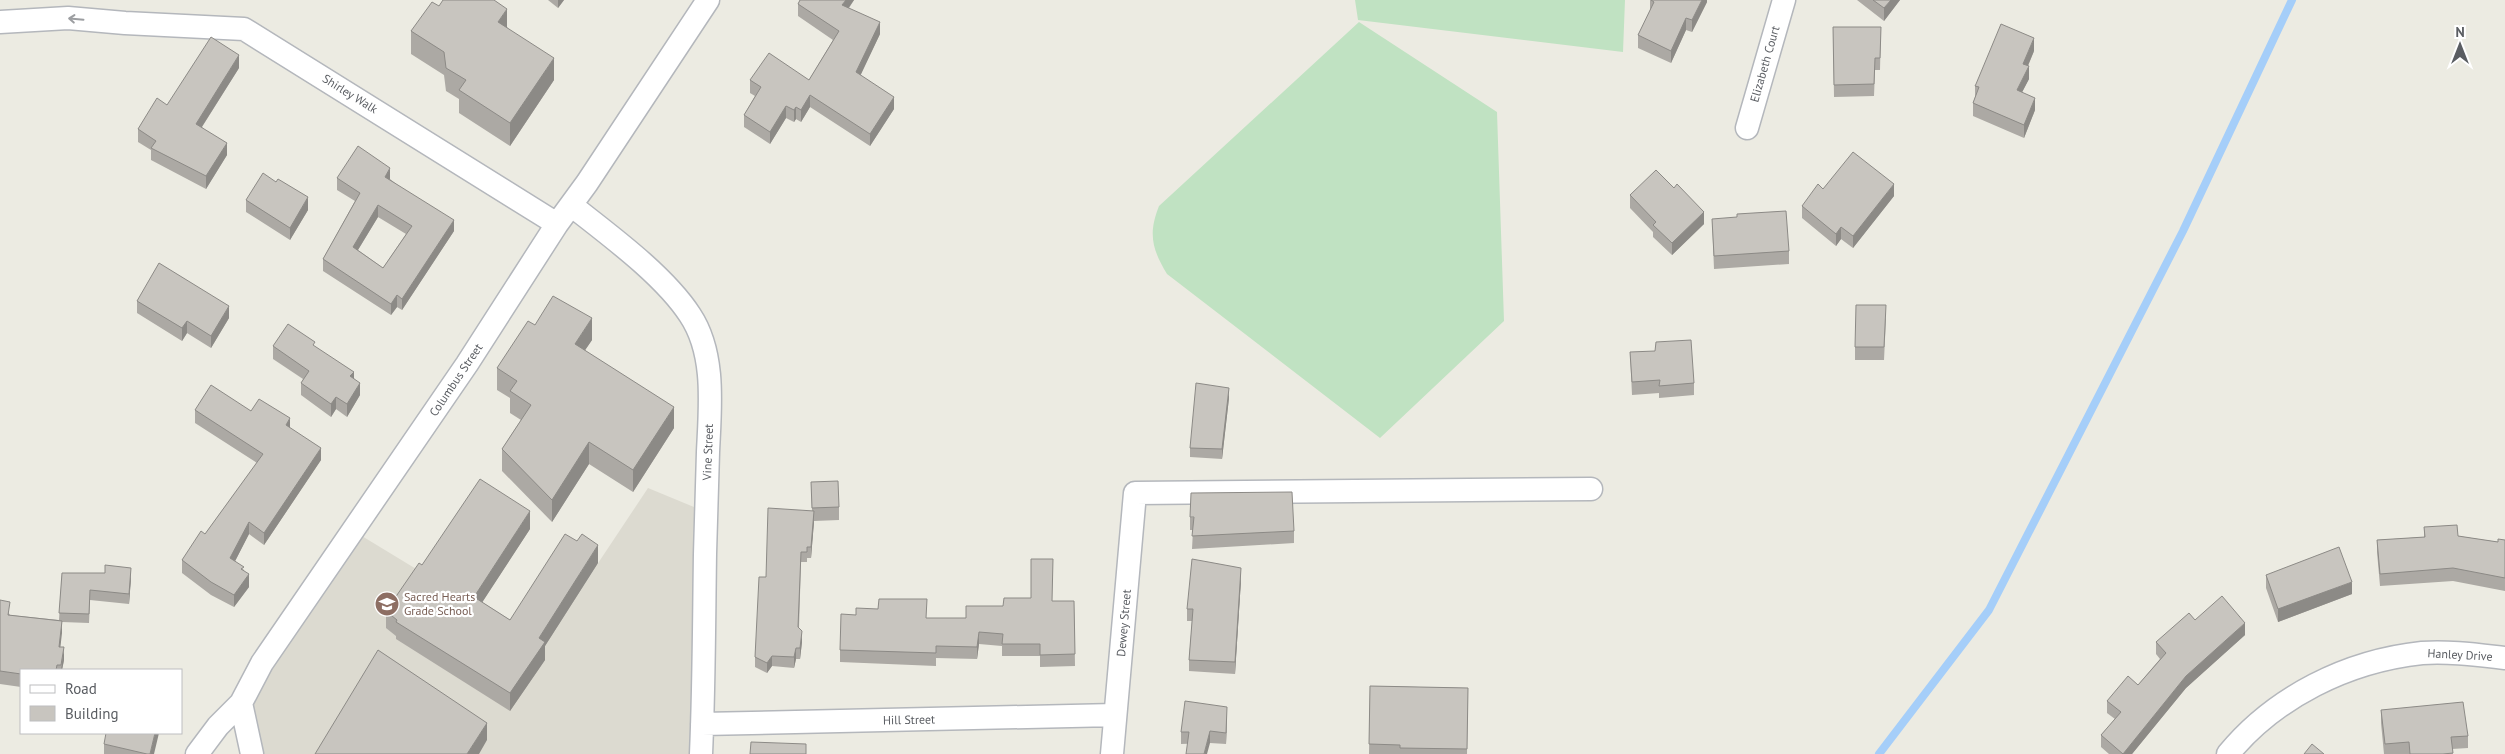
<svg xmlns="http://www.w3.org/2000/svg" width="2505" height="754" viewBox="0 0 2505 754" font-family="'PT Sans',sans-serif">
	<style>
		.education { fill: #dcdad0 }
		.pitch { fill: #c0e2c2 }
		.lines { fill: none; stroke-linecap: round; stroke-linejoin: round }
		.stream { stroke: #a5cef9; stroke-width: 8 }
		.minor-casing { stroke: #b4b7bc; stroke-width: 25 }
		.minor { stroke: #fff; stroke-width: 22 }
		.wall { fill: #aca9a4; fill-rule: evenodd }
		.shaded-wall { fill: #8c8a86 }
		.building { fill: #c8c5bf; stroke: #8c8a86; fill-rule: evenodd }
		.oneway { stroke: #9c9ea1 }
		.labels { text-anchor: middle; stroke-width: 4.5; stroke-linejoin: round; paint-order: stroke }
		.street-label { font-size: 12px; fill: #5a5d62; stroke: #fff }
		.education-label { font-size: 12px; fill: #785e54; stroke: #fff; text-anchor: start }
	</style>
	<rect width="100%" height="100%" fill="#ecebe2"/>
	<path class="education" d="M648,488L706,512L701,754H252L241,703L352,530L543,646Z"/>
	<path class="pitch" d="M1355,0H1625L1623,52L1358,20Z
		M1359,22L1497,112L1504,321L1380,438L1167,274C1152,249 1148,234 1159,206Z"/>
	<g class="lines">
		<path class="stream" d="M1879,754L1989,610L2183,231L2292,0"/>
		<defs>
			<path id="minor" d="M0,22L68,18L125,23L244,29L557,224
				M1747,128L1784,0
				M571,205C609,235 664,275 690,315C716,354 710,407 708,452C707,486 706,520 705,554C704,621 704,687 701,754
				M241,703L252,754
				M702,724L1115,715
				M197,754L218,726L241,703L262,663L467,364L557,224L587,183L708,0
				M1112,754L1135,493L1591,489
				M2228,754C2275,697 2347,661 2422,653C2449,651 2478,655 2505,658"/>
		</defs>
		<use href="#minor" class="minor-casing"/>
		<use href="#minor" class="minor"/>
	</g>
	<path class="wall" d="M548,0H564L558,8Z
		M800,0H854L849,8L880,34L860,75L894,109L870,146L810,107L801,122L796,119L794,122L786,118L770,144L744,127V115L755,96L750,93V80H809L833,40L798,16V4Z
		M1650,0H1707V2L1692,32L1686,30L1671,63L1638,48V35L1650,11Z
		M1857,0H1900L1884,21Z
		M439,6L507,27L554,80L510,146L459,113V99L446,91L444,75L411,54V31Z
		M1833,27H1881L1880,70H1875L1874,96L1834,97Z
		M2034,51L2028,66L2029,79L2022,92L2035,110L2024,138L1973,116V103L1975,97V86Z
		M239,68L202,127L227,155L206,189L151,160V150L138,142V129L167,105Z
		M337,178L390,179L454,231L402,310L397,307L391,315L323,271V259L355,201L337,190ZM378,217L406,234L383,268L358,250Z
		M1823,189L1894,196L1853,248L1841,239L1836,246L1802,218V206Z
		M1630,195L1704,224L1672,255L1653,237V232L1630,208Z
		M246,200L308,210L290,240L246,212Z
		M1712,219L1789,251V264L1714,269Z
		M137,301L229,318L211,348L187,333L182,341L137,313Z
		M1886,318L1884,360H1855V347Z
		M535,325L592,340L585,350L674,428L633,492L589,464L552,522L502,471V449L521,420L510,413V398L497,390V368Z
		M273,346L315,347L354,378L360,395L347,417L336,409L331,417L301,395V383L303,379L273,359Z
		M1630,352L1694,383V395L1659,398V393L1632,395Z
		M1229,398L1222,459L1190,457V448Z
		M195,410L251,411L290,428L321,460L264,545L249,534L235,561L244,570L249,587L234,607L211,595L182,573V560L205,534L257,463L195,423Z
		M811,482L839,507V520L814,521L811,558H807V562H801L799,628L802,642L800,659H796L794,668L772,666L767,673L755,667V657L766,577L812,511Z
		M1190,517L1294,531V543L1192,549L1193,530H1190Z
		M2424,527L2458,536L2498,542L2505,540V591L2453,581L2380,586L2377,552V540L2424,537Z
		M530,529L482,602L510,620L598,563L545,646V660L510,711L396,639V636L386,628V611L422,565Z
		M62,573L131,578L129,604L90,600L89,623L62,622L60,647L64,660L62,670H21V687L0,684V600L10,615L59,620Z
		M2266,575L2352,594L2278,622L2266,588Z
		M1241,580L1235,674L1189,671V660L1192,621H1187V609Z
		M1052,601H1074L1075,666L1040,667V656H1002V646L979,644L977,659L936,658V666L840,662V650L856,615L926,618H966L1003,606Z
		M2195,620L2245,635L2186,688L2132,754H2109L2101,747V735L2115,719L2107,713V701L2138,685L2160,659L2156,654V642Z
		M1370,686L1468,688L1467,754H1369Z
		M2381,710L2468,736V748L2452,749L2453,754H2384L2381,723Z
		M1227,719L1226,744L1210,743L1181,744V732Z
		M104,744L154,754H104Z"/>
	<path class="shaded-wall" d="M558,0H564L558,8Z
		M846,0H854L842,17V5Z
		M1702,0H1707V2L1692,32V20Z
		M1891,0H1900L1884,21V8Z
		M507,9V31L498,22Z
		M1686,18V30L1671,63V51Z
		M880,22V34L856,85V72Z
		M2034,38V51L2023,77V64Z
		M239,55V68L196,136V124Z
		M554,58V80L510,146V123Z
		M2029,66V79L2017,102V90Z
		M810,95V107L801,122V110Z
		M894,97V109L870,146V134Z
		M2035,98V110L2024,138V125Z
		M786,106V118L770,144V132Z
		M796,107V119L794,122V110Z
		M227,143V155L206,189V176Z
		M390,168V179L385,188V177Z
		M1894,184V196L1853,248V236Z
		M308,197V210L290,240V228Z
		M378,205V217L353,258V247Z
		M1704,212V224L1672,255V243Z
		M454,220V231L402,310V299Z
		M1841,227V239L1836,246V234Z
		M397,295V307L391,315V304Z
		M229,306V318L211,348V336Z
		M592,318V340L575,365V344Z
		M187,321V333L182,341V328Z
		M354,372V384L350,376Z
		M360,383V395L347,417V404Z
		M1229,388V398L1222,459V449Z
		M336,397V409L331,417V404Z
		M674,407V428L633,492V470Z
		M290,418V431L286,425Z
		M589,442V464L552,522V500Z
		M321,448V460L264,545V533Z
		M530,511V529L474,615V597Z
		M814,511V522L811,558V547Z
		M249,522V534L230,571V558Z
		M598,545V563L545,646V660L510,711V693L539,638Z
		M131,568V578L129,604V594Z
		M1241,568V580L1235,674V662Z
		M249,574V587L234,607V595Z
		M2352,582V594L2278,622V609Z
		M62,621V633L59,659V647Z
		M2245,623V635L2186,688L2132,754H2123L2186,676Z
		M802,631V642L800,659V648Z
		M979,632V644L977,659V647Z
		M64,647V660L62,670H61Z
		M796,648V659L794,668V657Z
		M772,656V666L767,673V663Z
		M1227,707V719L1226,744V733Z
		M487,723V740L479,754H467Z
		M1210,731V743L1207,754H1204Z
		M155,733H159L154,754H150Z"/>
	<path class="building" d="M443,0H494L507,9L498,22L554,58L510,123L459,90L466,80L446,68L444,52L411,31L432,2L439,6Z
		M800,0H846L842,5L880,22L856,72L894,97L870,134L810,95L801,110L796,107L794,110L786,106L770,132L744,115L761,87L750,80L769,53L809,80L839,31L798,4Z
		M1651,0H1702L1692,20L1686,18L1671,51L1638,35L1654,2Z
		M1873,0H1891L1884,8Z
		M2001,24L2034,38L2023,64L2029,66L2017,90L2035,98L2024,125L1973,103L1979,87L1975,86L1976,84Z
		M1833,27H1881L1880,58H1875L1874,84L1834,85Z
		M211,37L239,55L196,124L227,143L206,176L151,148L156,141L138,129L157,98L167,105Z
		M358,146L390,168L385,177L454,220L402,299L397,295L391,304L323,259L360,193L337,178ZM378,205L412,226L383,268L353,247Z
		M1853,152L1894,184L1853,236L1841,227L1836,234L1802,206L1818,184L1823,189Z
		M1656,170L1674,188L1677,184L1704,212L1672,243L1653,225L1656,222L1630,195Z
		M263,173L276,182L278,179L308,197L290,228L246,200Z
		M1786,211L1789,251L1714,256L1712,219L1737,217V214Z
		M159,263L229,306L211,336L187,321L182,328L137,301Z
		M553,296L592,318L575,344L674,407L633,470L589,442L552,500L502,449L531,405L510,391L517,381L497,368L528,321L535,325Z
		M1856,305H1886L1884,347H1855Z
		M288,324L315,342L313,345L354,372L350,376L360,383L347,404L336,397L331,404L301,383L309,371L273,346Z
		M1691,340L1694,383L1659,386L1660,380L1632,382L1630,352L1655,351L1656,342Z
		M1196,383L1229,388L1222,449L1190,448Z
		M211,385L251,411L259,399L290,418L286,425L321,448L264,533L249,522L230,558L244,567L241,569L249,574L234,595L211,582L182,560L201,531L205,534L263,454L195,410Z
		M480,479L530,511L474,597L510,620L565,534L577,541L582,534L598,545L539,638L545,642L510,693L396,622L397,620L386,611L419,563L422,565Z
		M838,481L839,507L812,508L811,482Z
		M1292,492L1294,531L1192,536L1194,517H1190L1191,493Z
		M768,508L814,511L811,547H807V552H801L798,627L802,631L800,648H796L794,657L772,656L767,663L755,657L759,577H766Z
		M2457,525L2458,536L2498,542V539L2505,540V578L2453,568L2380,574L2377,540L2425,537L2424,527Z
		M2339,547L2352,582L2278,609L2266,575Z
		M1031,559H1053L1052,601H1074L1075,654L1040,655V644H1002L1003,634L979,632L977,647L936,646V653L840,650L841,614L856,615V608L878,609L879,599H927L926,618H966V606H1003L1004,598H1031Z
		M1192,559L1241,568L1235,662L1189,660L1193,609H1187Z
		M105,565L131,568L129,594L90,590L89,614L59,613L62,573H105Z
		M2222,596L2245,623L2186,676L2123,754L2101,735L2121,712L2107,701L2128,676L2138,685L2166,653L2156,642L2189,613L2195,620Z
		M0,600L10,602L8,615L62,621L59,647H64L61,665H57L56,670H21V674L0,671Z
		M378,650L487,723L467,754H315Z
		M1370,686L1468,688L1467,749L1400,748V745L1369,744Z
		M1185,701L1227,707L1226,733L1210,731L1204,754H1186L1189,732H1181Z
		M2463,702L2468,736L2451,737L2453,753L2443,754H2410L2409,742L2385,744L2381,710Z
		M106,733H155L150,754H147L104,744Z
		M751,742L806,744V754H750Z
		M2312,744L2324,754H2304Z"/>
	<defs><path id="oneway-shaft" d="M-6 0H5M1.5-3L5.5 0L1.5 3" fill="none" stroke-width="1.6" stroke-linecap="round" stroke-linejoin="round" transform="scale(1.25)"/></defs>
	<use class="oneway" href="#oneway-shaft" transform="translate(76 19) rotate(-175)"/>
	<defs>
		<symbol id="school-disc" viewBox="-11 -11 22 22"><circle r="9.5" fill="#8d6e63" stroke="#fff"/><path d="M0-5L7-2L0 1L-7-2ZM-4 1L0 2.5L4 1V4Q0 6-4 4Z" fill="#fff"/></symbol>
	</defs>
	<g fill-rule="evenodd">
		<use href="#school-disc" x="373" y="590" width="28" height="28"/>
	</g>
	<g class="labels">
		<g class="street-label">
			<text transform="translate(1765 64) rotate(-74)" y="4">Elizabeth Court</text>
			<text transform="translate(350 94) rotate(32)" y="4">Shirley Walk</text>
			<text transform="translate(456 380) rotate(-56)" y="4">Columbus Street</text>
			<text transform="translate(708 452) rotate(-88)" y="4">Vine Street</text>
			<text transform="translate(1124 623) rotate(-85)" y="4">Dewey Street</text>
			<text transform="translate(2460 655) rotate(3)" y="4">Hanley Drive</text>
			<text transform="translate(909 720) rotate(-1)" y="4">Hill Street</text>
		</g>
		<g class="education-label">
			<text x="404" y="601">Sacred Hearts<tspan x="404" dy="14">Grade School</tspan></text>
		</g>
	</g>
	<rect x="20" y="669" width="162" height="65" fill="#ffffff" stroke="#bdbec0"/>
	<rect x="30" y="685" width="25" height="8" fill="#ffffff" stroke="#bdbec0"/>
	<text x="65" y="694" font-size="15" fill="#5a5d62">Road</text>
	<rect x="30" y="706" width="25" height="15" fill="#c8c5bf" stroke="#bdbec0"/>
	<text x="65" y="719" font-size="15" fill="#5a5d62">Building</text>
	<g transform="translate(2460 45)" stroke="#ffffff" stroke-width="4" paint-order="stroke">
	<path d="M0-4L9 19L0 12L-9 19Z" fill="#5a5d62"/>
	<text y="-8" font-size="14" font-weight="bold" text-anchor="middle" fill="#5a5d62">N</text>
	</g>
</svg>
